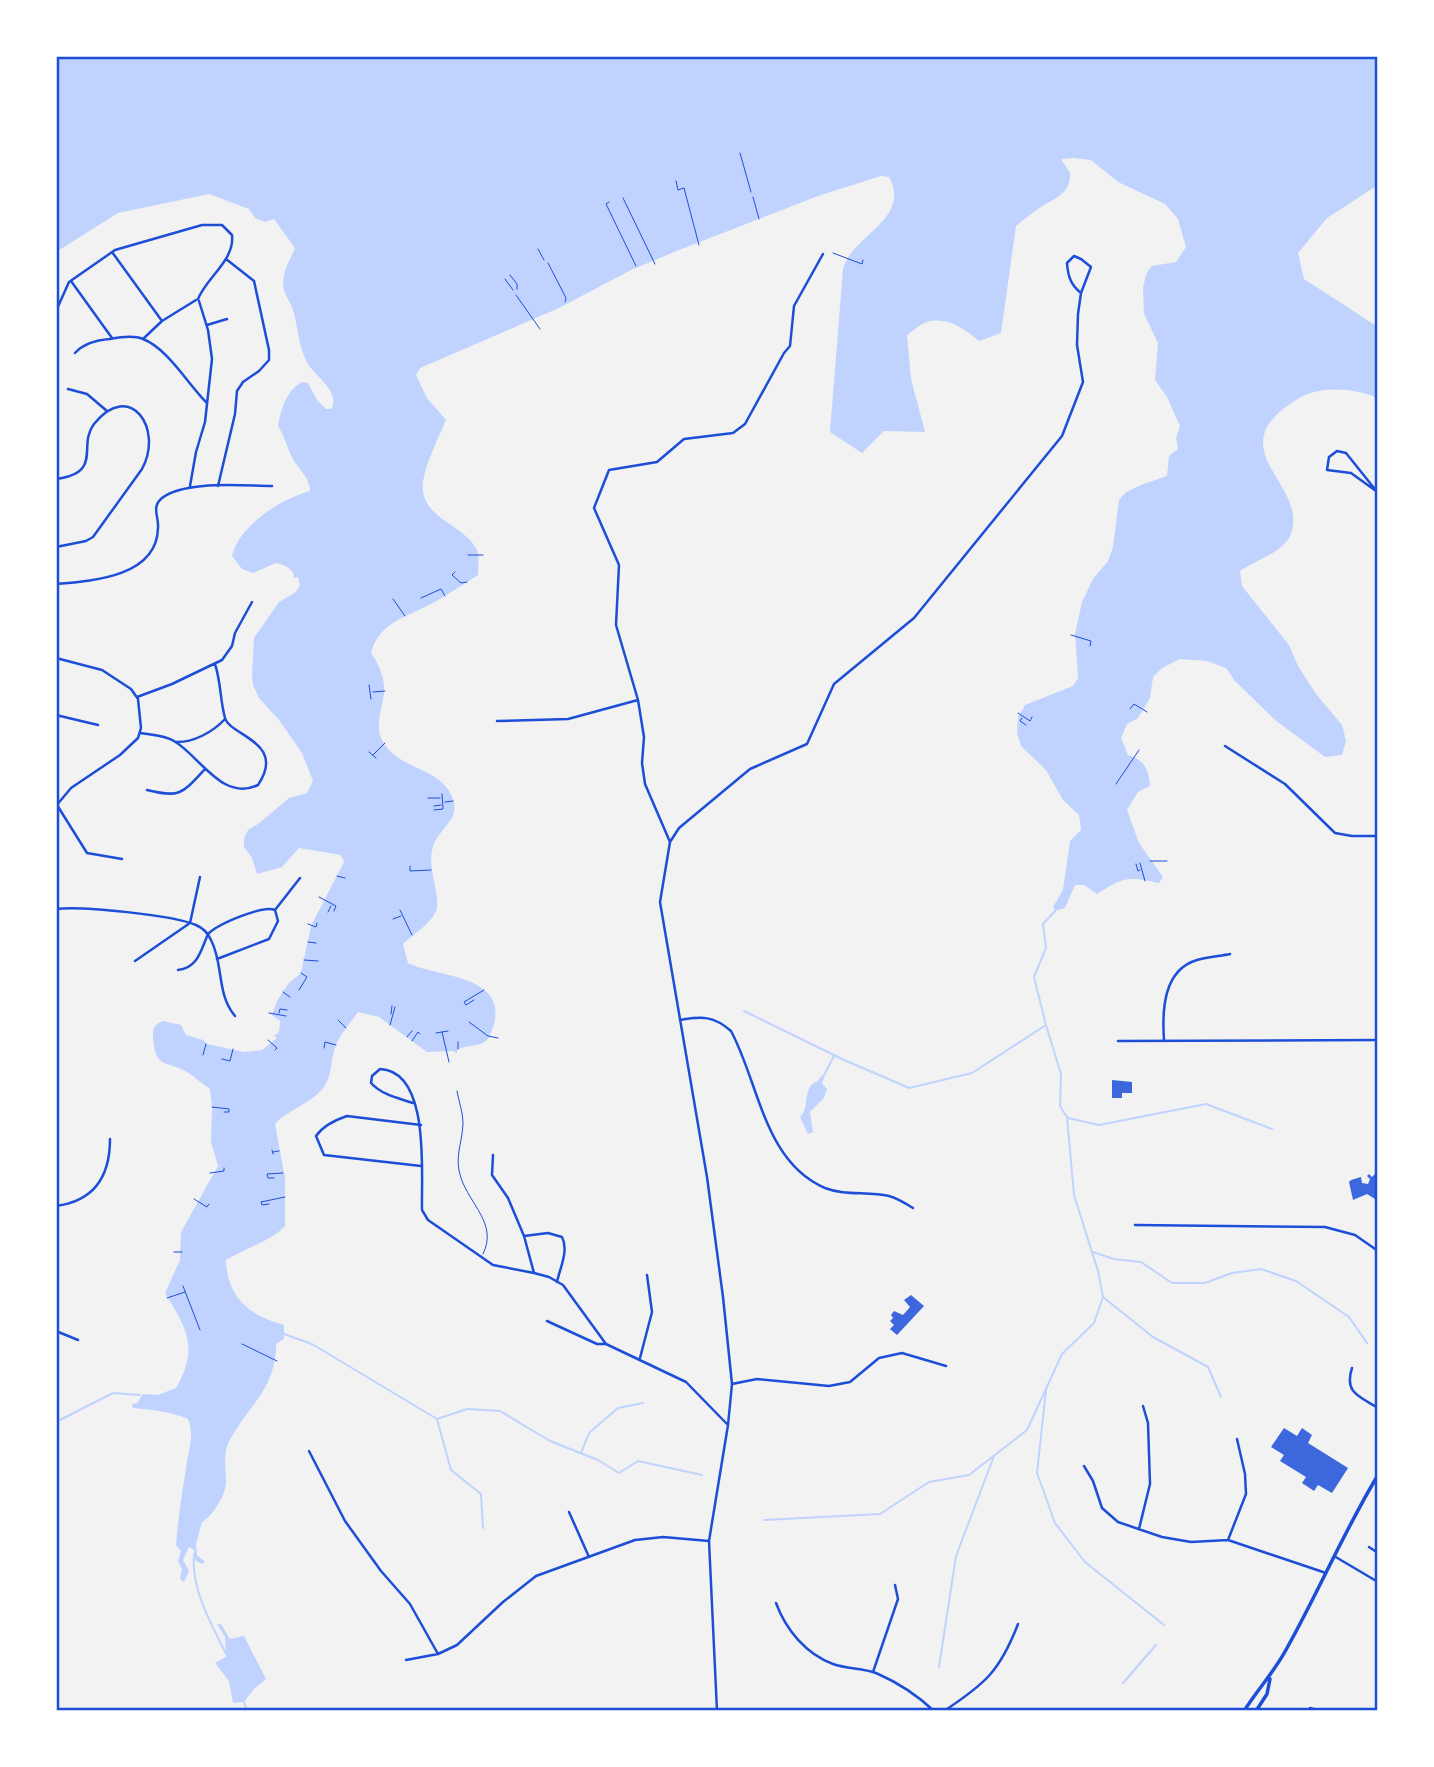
<svg xmlns="http://www.w3.org/2000/svg" width="1434" height="1767" viewBox="0 0 1434 1767" font-family="'Source Sans 3',sans-serif">
	<style>
		.water { fill: #bfd3fe }
		.lines { fill: none; stroke-linecap: round; stroke-linejoin: round }
		.stream { stroke: #bfd3fe; stroke-width: 2 }
		.building { fill: #3d67dc }
		.path { stroke: #1d4ed8; stroke-width: 1 }
		.service { stroke: #1d4ed8; stroke-width: 1 }
		.minor { stroke: #1d4ed8; stroke-width: 2.5 }
		.secondary { stroke: #1d4ed8; stroke-width: 3.5 }
		.neatline { fill: none; stroke: #1d4ed8; stroke-width: 2.5 }
	</style>
	<rect width="100%" height="100%" fill="#f2f2f2"/>
	<path class="water" d="M56,56H1378V185L1327,218L1298,253L1304,279L1378,327V398C1353,388 1319,385 1296,400C1216,450 1309,483 1291,534C1284,552 1256,560 1240,571L1242,586L1289,645L1298,666L1316,694L1342,725L1346,741L1342,755L1325,757L1275,720L1235,681L1226,668L1207,661L1180,659L1162,668L1153,677L1150,698L1138,718L1127,724L1121,738L1128,755C1145,760 1149,770 1150,786L1138,792L1127,810L1139,843L1163,877L1159,883C1128,876 1123,877 1097,894L1084,885H1075L1065,908L1055,911L1053,907L1063,890L1070,841L1081,830L1079,815L1063,800L1046,770L1021,746L1017,733L1018,717L1025,705L1073,686L1078,678L1075,634L1082,602L1093,579L1108,561L1113,547L1119,500L1126,492L1141,485L1167,476L1169,456L1178,449L1176,438L1180,426L1167,397L1155,380L1158,343L1144,314L1143,288L1146,274L1152,266L1176,262L1186,247L1178,219L1165,204L1118,182L1091,160L1074,158L1061,159L1070,173C1071,192 1058,197 1044,205C1034,211 1025,219 1016,226L1001,333L979,341C965,329 947,316 927,322C920,324 913,331 907,335L911,379L925,432L884,431L862,453L830,432L843,269C852,235 912,219 889,177L881,176L818,196L679,250L631,270L559,308L420,368L416,375L427,398L446,420C438,440 426,461 423,482C419,518 463,524 476,548C480,555 478,567 478,575C462,585 446,596 429,605C404,618 379,623 371,653C379,665 385,677 384,692C383,706 376,721 380,735C391,768 433,765 449,791C466,818 439,826 433,847C426,868 442,898 436,911C430,925 414,933 403,944L408,963C437,977 502,975 495,1019C494,1025 491,1035 487,1040C479,1048 466,1044 457,1050V1053L453,1051L427,1052L379,1017L358,1012C351,1022 341,1033 336,1045C330,1059 333,1074 324,1087C311,1104 289,1109 275,1124L285,1178V1226C270,1242 245,1248 226,1260C227,1297 249,1316 284,1325V1339L276,1344C276,1392 246,1406 228,1444C223,1455 226,1470 226,1482C226,1494 213,1516 202,1522L196,1544L197,1555L205,1562L202,1564L195,1560L194,1550L189,1547L183,1560L189,1571L184,1582L180,1579L182,1569L178,1561L181,1551L176,1545C178,1519 182,1494 186,1468C188,1450 195,1437 188,1419C169,1411 153,1410 133,1408L132,1404L137,1403L143,1394L158,1395L176,1388C199,1348 187,1329 165,1293L180,1260L181,1232L218,1166L211,1142L212,1107L210,1089C202,1084 195,1077 187,1072C167,1060 155,1070 153,1037C152,1029 155,1024 163,1021L181,1025L186,1035L203,1040L207,1044L244,1052L262,1050L277,1038L274,1036L279,1032L280,1021L272,1015L277,1001L288,984L301,973L311,926L344,862L341,855L299,848L282,867L257,874L252,858L244,847V838L248,830L258,824L289,798L307,793L313,781L302,753L279,720L259,698L253,685L252,675L254,638L279,602L296,592L300,585L298,577L294,578C294,568 284,565 276,563L253,573L242,569L232,556C239,526 280,499 310,491C310,478 299,470 293,459C287,448 285,437 278,426C281,409 286,391 302,382L308,383L317,400L326,409H331C341,392 316,377 308,364C299,349 298,327 293,310C291,303 286,297 284,290C280,276 290,260 295,248L274,219L265,222L255,218L249,209L209,194L118,213L56,252Z
		M821,1076L824,1078L822,1083L827,1089L824,1098L810,1112L813,1132L808,1134L800,1117C811,1106 801,1087 818,1081Z
		M217,1624H221L230,1639L244,1636L266,1679L254,1689L244,1702L233,1703L229,1681L215,1663L226,1657L225,1637Z"/>
	<g class="lines">
		<path class="stream" d="M744,1011L842,1059L909,1088L972,1073L1046,1025
			M823,1077L834,1056
			M1068,1118L1099,1125L1206,1104L1272,1129
			M1093,1252L1114,1259L1141,1262L1172,1283H1205L1232,1273L1261,1269L1296,1281L1349,1317L1367,1343
			M1103,1297L1153,1337L1208,1367L1221,1397
			M284,1334L312,1344L437,1419L467,1409L500,1411L550,1441L598,1460L619,1473L638,1461L702,1475
			M1046,1390L1037,1473L1055,1523L1085,1562L1164,1625
			M437,1419L451,1470L481,1494L483,1528
			M56,1422L113,1393L140,1395
			M581,1453L589,1433L618,1408L643,1403
			M764,1520L880,1514L929,1482L969,1475L1027,1430L1062,1354L1094,1323L1103,1297L1098,1271L1074,1195L1067,1117L1060,1106L1061,1074L1046,1025L1034,977L1046,948L1043,924L1055,911
			M194,1554C191,1591 211,1622 226,1654
			M939,1667L956,1556L994,1456
			M1123,1683L1156,1645
			M244,1702L247,1711"/>
	</g>
	<path class="building" d="M1112,1080L1132,1082V1093H1122V1098H1112Z
		M1376,1173L1378,1197L1375,1199L1367,1194L1353,1200L1349,1182L1351,1180L1361,1177L1362,1183L1368,1184L1370,1179L1367,1176L1369,1174L1372,1177Z
		M911,1295L924,1306L897,1335L890,1329L894,1325L890,1321L893,1318L891,1315L894,1311L903,1315L910,1307L904,1300Z
		M1284,1428L1297,1436L1302,1428L1312,1435L1308,1443L1348,1468L1332,1493L1318,1485L1314,1491L1302,1483L1306,1477L1280,1461L1284,1455L1271,1447Z"/>
	<g class="lines">
		<path class="path" d="M740,153L751,192
			M676,181L678,190L684,188L699,245
			M753,197L759,219
			M623,198L655,264
			M609,202L606,204L636,266
			M538,249L544,260
			M833,253L862,264L863,260
			M548,263L566,298L565,302
			M510,275L517,284V289
			M505,279L513,290
			M516,295L540,329
			M468,555H483
			M455,572L452,575L461,583L467,582
			M421,598L441,589L445,596
			M393,599L405,616
			M1071,635L1091,641L1090,646
			M369,685L371,699
			M373,692L385,691
			M1130,709L1134,704L1147,712
			M1018,713L1030,721L1032,717
			M1022,718L1020,721L1026,725
			M369,752L376,758
			M373,755L385,743
			M1116,784L1139,750
			M428,798H440
			M445,802L453,801
			M434,806L441,805
			M434,810L443,809L442,794
			M1150,861H1167
			M1140,863L1145,881
			M1136,864L1138,871L1140,870
			M410,866V871L431,870
			M337,876L345,878
			M319,897L336,906L334,911
			M400,910L412,935
			M328,912L331,906
			M393,919L401,916
			M308,924L316,927L317,923
			M308,942L316,943
			M304,960L318,961
			M299,990L307,977L301,973
			M283,992L290,997
			M474,1000L466,1005L464,1002L484,990
			M269,1013L286,1016
			M279,1013L280,1009L287,1010
			M391,1014L392,1006
			M338,1020L346,1028
			M469,1022L488,1036L498,1038
			M390,1025L395,1007
			M442,1032L449,1062
			M436,1033L448,1031
			M407,1037L412,1031
			M268,1040L277,1048L275,1050
			M412,1041L418,1032L420,1034
			M458,1042V1049
			M324,1048L325,1042L336,1045
			M203,1055L206,1044
			M222,1059L230,1061L233,1049
			M212,1107L229,1109V1112H224
			M272,1150L273,1154
			M273,1152L279,1151
			M210,1173L224,1171V1168
			M274,1178H268L267,1174L283,1173
			M194,1199L207,1207L209,1204
			M269,1204L262,1205L261,1202L285,1197
			M174,1252H182
			M183,1286L200,1330
			M167,1298L185,1292
			M242,1344L277,1361"/>
		<path class="service" d="M457,1091C459,1102 463,1113 463,1124C462,1144 454,1158 461,1178C470,1205 498,1224 483,1254"/>
		<path class="minor" d="M112,252L162,321
			M71,281L112,338
			M56,311L69,282L115,250L202,225H222L232,235C235,260 207,277 198,299
			M207,325L227,319
			M143,339L162,321L196,300
			M75,353C84,343 97,340 110,339C120,337 134,335 143,339C167,348 188,384 206,402
			M68,389L87,394L107,411
			M56,479C104,472 77,446 94,424C130,379 164,429 142,469L93,537L86,541L56,547
			M190,486L196,452L205,422L212,359L208,330L199,301
			M218,486L235,414L237,391L243,382L259,371L269,360V350L254,281L226,259
			M1376,491L1351,473L1327,470L1329,457L1337,451L1346,453L1378,493
			M56,584C92,581 157,577 158,528C159,516 151,507 162,498C185,480 243,486 272,486
			M56,658L102,670L131,689L138,699L141,728L138,738L120,755L71,788L56,806
			M137,697L172,684L222,660L232,646L235,633L252,602
			M56,715L98,725
			M497,721L568,719L638,700
			M140,733C151,735 164,735 174,741C200,756 222,802 258,785C287,742 230,736 225,718C220,700 221,682 215,664
			M175,742C193,743 213,732 225,719
			M1225,746L1285,784L1335,833L1352,836H1378
			M147,790C180,798 182,794 205,769
			M57,805L87,853L122,859
			M670,842L679,828L750,769L807,744L834,684L914,618L1062,436L1083,382L1077,345L1078,314L1081,293L1091,267L1081,259L1074,256L1067,263C1068,277 1071,285 1081,293
			M56,909C82,906 173,915 196,925C203,928 208,933 211,940C224,965 216,993 235,1016
			M275,910L300,878
			M190,923L200,877
			M208,934C218,924 262,905 275,910
			M217,959L269,939L278,921L275,910
			M135,961L190,923
			M178,970C198,968 201,950 208,934
			M680,1020C702,1016 714,1016 731,1031C759,1083 764,1162 825,1188C845,1196 868,1191 889,1196C897,1198 905,1203 913,1208
			M1164,1040C1162,1011 1163,970 1197,960C1208,957 1220,956 1230,954
			M1118,1041L1378,1040
			M413,1103C398,1098 382,1095 371,1083L372,1076L380,1069C431,1071 421,1175 422,1210L428,1220L493,1265L534,1273L549,1277L563,1285L606,1344L686,1382L728,1425
			M421,1125L347,1116C335,1120 323,1126 316,1136L324,1155L421,1166
			M493,1155L492,1175L508,1198L524,1236L534,1273
			M56,1206C94,1201 110,1176 110,1139
			M1135,1225L1325,1227L1355,1235L1378,1251
			M524,1236L548,1233L562,1237C569,1250 560,1268 557,1282
			M547,1321L597,1344H605
			M56,1331L78,1340
			M640,1358L652,1312L647,1275
			M1352,1368C1344,1393 1359,1396 1378,1408
			M732,1384L757,1379L829,1386L850,1382L879,1358L902,1353L946,1366
			M309,1451L345,1521L381,1571L410,1604L438,1654
			M1084,1466L1093,1481L1102,1508L1118,1522L1162,1537L1191,1542L1228,1540L1326,1573
			M569,1512L589,1557
			M1139,1529L1150,1484L1148,1423L1143,1406
			M1228,1540L1246,1494L1245,1474L1237,1439
			M1369,1547L1378,1553
			M1334,1556L1378,1582
			M776,1603C786,1630 806,1654 833,1664C847,1669 862,1668 876,1673C899,1683 916,1694 934,1711
			M406,1660L438,1654L457,1645L503,1602L536,1576L635,1540L663,1537L709,1541
			M873,1672L898,1599L895,1585
			M1310,1708L1321,1711
			M717,1711L709,1541L728,1425L732,1384L723,1297L707,1177L660,902L670,842L645,784L642,763L644,737L638,700L616,625L619,565L594,508L609,470L657,462L684,439L733,433L745,424L784,353L790,346L794,306L823,254
			M944,1711C985,1684 1000,1671 1018,1624"/>
		<path class="secondary" d="M1244,1711C1258,1689 1275,1671 1287,1648C1319,1591 1344,1531 1378,1475
			M1256,1711L1267,1694L1270,1679"/>
	</g>
	<rect width="1434" height="1767" fill="none" stroke="#ffffff" stroke-width="116"/>
	<rect x="58" y="58" width="1318" height="1651" class="neatline"/>
</svg>
